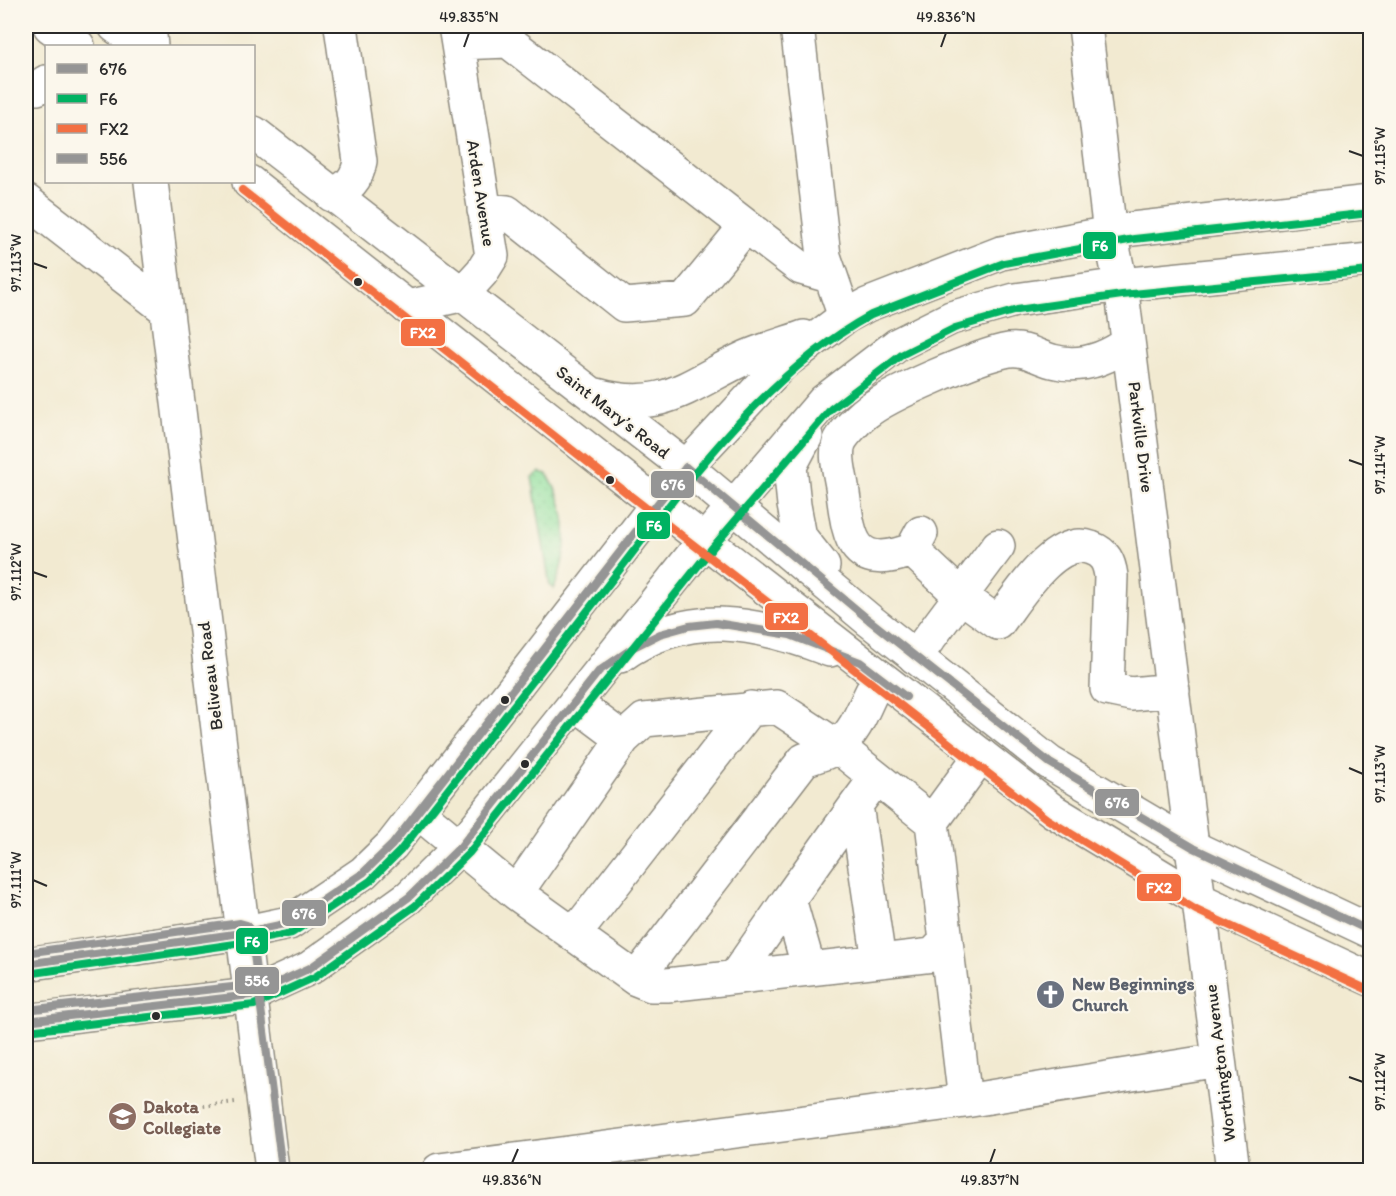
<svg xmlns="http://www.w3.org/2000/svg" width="1396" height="1196" viewBox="0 0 1396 1196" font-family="Itim,sans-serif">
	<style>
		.grass { fill: url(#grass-dots); stroke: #5d8564; stroke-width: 1.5 }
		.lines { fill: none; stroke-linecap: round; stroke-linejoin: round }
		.minor-casing { stroke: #8e8a7e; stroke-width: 36 }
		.major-casing { stroke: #8e8a7e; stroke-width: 36 }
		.path { stroke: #8e8a7e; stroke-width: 4; stroke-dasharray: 1.5 4.5; stroke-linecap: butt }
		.minor { stroke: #fff; stroke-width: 33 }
		.major { stroke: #fff; stroke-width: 33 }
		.bus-1-casing { stroke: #fbf7ec; stroke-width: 12 }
		.bus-2-casing { stroke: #fbf7ec; stroke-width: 12 }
		.bus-3-casing { stroke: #fbf7ec; stroke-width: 12 }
		.bus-4-casing { stroke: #fbf7ec; stroke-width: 12 }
		.bus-1 { stroke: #959595; stroke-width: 8 }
		.bus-2 { stroke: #00b262; stroke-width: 8 }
		.bus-3 { stroke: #f37043; stroke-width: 8 }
		.bus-4 { stroke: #959595; stroke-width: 8 }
		.ticks { fill: none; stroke: #2b2b2b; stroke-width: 2 }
		.bus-dot { fill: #2b2b2b; stroke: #fbf7ec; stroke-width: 2 }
		.labels { text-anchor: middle; stroke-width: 4.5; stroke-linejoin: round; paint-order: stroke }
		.street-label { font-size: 18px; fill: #2b2b2b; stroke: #fbf7ec }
		.worship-label { font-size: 18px; font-weight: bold; fill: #5b616d; stroke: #fbf7ec; text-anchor: start }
		.education-label { font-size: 18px; font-weight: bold; fill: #785e54; stroke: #fbf7ec; text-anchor: start }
		.line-badge { stroke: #fbf7ec; stroke-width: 2 }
		.badge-label { font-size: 16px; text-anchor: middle; font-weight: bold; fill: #fff }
		.neatline { fill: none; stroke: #2b2b2b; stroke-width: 2 }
		.ticks-label { font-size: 15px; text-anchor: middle; fill: #2b2b2b }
	</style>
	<defs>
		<pattern id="grass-dots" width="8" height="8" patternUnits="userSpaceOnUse" patternTransform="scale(1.5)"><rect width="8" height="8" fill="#8fdf9d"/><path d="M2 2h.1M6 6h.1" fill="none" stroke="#7cc087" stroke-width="1.8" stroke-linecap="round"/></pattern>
	</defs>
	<rect width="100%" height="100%" fill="#fbf7ec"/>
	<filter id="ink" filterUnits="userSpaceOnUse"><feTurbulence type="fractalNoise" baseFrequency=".0167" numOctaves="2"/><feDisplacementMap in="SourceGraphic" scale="12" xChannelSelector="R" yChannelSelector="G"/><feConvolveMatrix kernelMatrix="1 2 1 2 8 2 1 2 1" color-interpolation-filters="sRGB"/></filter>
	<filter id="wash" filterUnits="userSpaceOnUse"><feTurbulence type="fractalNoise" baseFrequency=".008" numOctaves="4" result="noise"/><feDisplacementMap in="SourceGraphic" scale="24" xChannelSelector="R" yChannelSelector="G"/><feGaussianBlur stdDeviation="1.35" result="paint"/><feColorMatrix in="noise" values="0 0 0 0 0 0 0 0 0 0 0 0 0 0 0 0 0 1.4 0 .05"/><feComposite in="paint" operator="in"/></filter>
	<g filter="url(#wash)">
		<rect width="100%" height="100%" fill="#f2ead1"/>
		<path class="grass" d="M539,472L547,474C571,511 570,549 554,589L550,586L548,574L532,477Z"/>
	</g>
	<g filter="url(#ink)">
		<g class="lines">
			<defs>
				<path id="minor" d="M149,26L151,46
					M797,26L824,256L845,317
					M1085,26L1110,233L1121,285L1233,1170
					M458,43L508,41L746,226
					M37,88L46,82
					M151,182L272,1170
					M332,195C349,187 357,180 360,161L341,26
					M26,201L167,310
					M484,210L507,212L624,305L685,300L746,226L801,268L829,276
					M407,307L461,295L482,272L492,256L455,26
					M921,533L912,550L962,597L998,623C1017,598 1055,534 1091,548C1105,553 1109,562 1111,576L1107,689L1131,694L1173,690
					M912,550C849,573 849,535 842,486C840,473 834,454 840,441C844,433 857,420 864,414C886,395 980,355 1009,350C1027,348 1036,357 1052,361C1081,369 1106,359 1128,343
					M915,657L998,546
					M575,703L623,739
					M876,778L856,805L879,961
					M418,812L516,893L636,979L651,985H667L933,955L946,941L932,822L981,755
					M516,893L623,739L644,720L777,707L838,747L932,822
					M574,935L751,708
					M809,969L789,899L856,805
					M735,977L789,899
					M636,979L804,760C815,756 831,752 839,745C861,726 865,700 880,677
					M965,1101L1219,1060
					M439,1170L965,1101L946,941"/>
				<path id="major" d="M50,26L78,46
					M115,26L142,46
					M254,133L686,467L869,620L1050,763L1194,848L1370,931
					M249,182L638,489L1053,811L1200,900L1370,979
					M597,395C664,414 690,383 747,357C765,349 785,344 804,337
					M806,436L790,466L794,505L800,537L823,566
					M620,656C689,607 757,622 830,650
					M26,964L241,933L289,923L363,873L392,845L686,467L782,364L845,317L867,305L1001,253L1132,229L1370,202
					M26,1021L251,995L310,968L409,897L461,846L705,540L824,401L897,345L951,318L1015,300L1121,285L1370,260"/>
			</defs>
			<use href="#minor" class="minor-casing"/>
			<use href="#major" class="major-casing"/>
			<path class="path" d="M156,1112L235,1102
				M26,1128H32"/>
			<use href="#minor" class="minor"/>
			<use href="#major" class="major"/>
			<defs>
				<path id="bus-1" d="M26,964L241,933L289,923L363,873L392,845L686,467L869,620L1050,763L1194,848L1370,931
					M26,1021L251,995L310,968L409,897L461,846L599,671L634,647L660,634L689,626L716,623L790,635L860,662L906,697"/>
				<path id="bus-2" d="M27,974L242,943L292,933L370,881L400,851C469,763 538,674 607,586C681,490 763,374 871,315L1004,263L1134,239L1370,213
					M27,1031L254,1005L315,977L415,906L469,853L713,547L831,409L903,354L955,328L1017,310L1122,295L1370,271"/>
				<path id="bus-3" d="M242,190L632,497L1047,819L1196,910L1366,989"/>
				<path id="bus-4" d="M26,953L240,923L247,925L251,932L282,1169
					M26,1010L250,985"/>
			</defs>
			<use href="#bus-1" class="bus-1-casing"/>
			<use href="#bus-2" class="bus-2-casing"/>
			<use href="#bus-3" class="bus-3-casing"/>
			<use href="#bus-4" class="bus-4-casing"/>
			<use href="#bus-1" class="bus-1"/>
			<use href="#bus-2" class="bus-2"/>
			<use href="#bus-3" class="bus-3"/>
			<use href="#bus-4" class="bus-4"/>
		</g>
	</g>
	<path class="ticks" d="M464,47L469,33M941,47L946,33M1349,151L1363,156M33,263L47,268M1349,460L1363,465M33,572L47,577M1349,768L1363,774M33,880L47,886M1349,1077L1363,1082M512,1163L518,1149M990,1163L995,1149"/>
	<defs>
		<symbol id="church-disc" viewBox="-11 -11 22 22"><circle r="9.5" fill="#6b7280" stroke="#fbf7ec"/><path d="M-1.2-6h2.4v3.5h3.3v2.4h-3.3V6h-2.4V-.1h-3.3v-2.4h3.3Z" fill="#fff"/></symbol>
		<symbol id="school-disc" viewBox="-11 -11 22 22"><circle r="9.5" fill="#8d6e63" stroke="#fbf7ec"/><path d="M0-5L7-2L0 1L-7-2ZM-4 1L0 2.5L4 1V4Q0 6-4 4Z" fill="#fff"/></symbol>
	</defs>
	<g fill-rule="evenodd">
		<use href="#church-disc" x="1034" y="978" width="33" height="33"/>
		<use href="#school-disc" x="106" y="1100" width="33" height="33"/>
	</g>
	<g class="bus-dot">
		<circle cx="358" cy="282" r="5"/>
		<circle cx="610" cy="480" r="5"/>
		<circle cx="505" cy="700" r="5"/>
		<circle cx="525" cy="764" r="5"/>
		<circle cx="156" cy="1016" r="5"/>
	</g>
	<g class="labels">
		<g class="street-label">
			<text transform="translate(481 193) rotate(81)" y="6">Arden Avenue</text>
			<text transform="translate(613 412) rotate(38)" y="6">Saint Mary’s Road</text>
			<text transform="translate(1141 437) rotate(83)" y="6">Parkville Drive</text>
			<text transform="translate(210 676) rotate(-97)" y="6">Beliveau Road</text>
			<text transform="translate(1220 1063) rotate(-97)" y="6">Worthington Avenue</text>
		</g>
		<g class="worship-label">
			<text x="1072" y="990">New Beginnings<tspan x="1072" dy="21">Church</tspan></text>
		</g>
		<g class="education-label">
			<text x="143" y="1113">Dakota<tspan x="143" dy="21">Collegiate</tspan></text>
		</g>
	</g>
	<g class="line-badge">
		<rect x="1082" y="231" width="35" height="29" rx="6" fill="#00b262"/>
		<rect x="400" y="318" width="46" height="29" rx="6" fill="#f37043"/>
		<rect x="650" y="470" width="45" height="29" rx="6" fill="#959595"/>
		<rect x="636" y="511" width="35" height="29" rx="6" fill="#00b262"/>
		<rect x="764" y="602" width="45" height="29" rx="6" fill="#f37043"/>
		<rect x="1094" y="788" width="46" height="29" rx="6" fill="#959595"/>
		<rect x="1136" y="873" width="46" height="29" rx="6" fill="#f37043"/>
		<rect x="281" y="899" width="46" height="28" rx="6" fill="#959595"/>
		<rect x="235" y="927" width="34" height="28" rx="6" fill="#00b262"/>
		<rect x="234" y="966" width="46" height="29" rx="6" fill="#959595"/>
	</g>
	<g class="badge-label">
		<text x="1100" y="251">F6</text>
		<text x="423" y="338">FX2</text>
		<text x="673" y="490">676</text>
		<text x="654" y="531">F6</text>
		<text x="786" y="623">FX2</text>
		<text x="1117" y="808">676</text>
		<text x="1159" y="893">FX2</text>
		<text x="304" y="919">676</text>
		<text x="252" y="947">F6</text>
		<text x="257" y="986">556</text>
	</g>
	<rect width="1396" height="1196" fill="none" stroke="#fbf7ec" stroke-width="66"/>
	<rect x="45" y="45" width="210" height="138" fill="#fbf7ec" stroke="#a8a59f" stroke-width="1.5"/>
	<rect x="57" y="64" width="30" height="9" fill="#959595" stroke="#a8a59f" stroke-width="1.5"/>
	<text x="99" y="75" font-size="18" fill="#2b2b2b">676</text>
	<rect x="57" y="94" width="30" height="9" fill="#00b262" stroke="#a8a59f" stroke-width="1.5"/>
	<text x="99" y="105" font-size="18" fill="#2b2b2b">F6</text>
	<rect x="57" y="124" width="30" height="9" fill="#f37043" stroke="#a8a59f" stroke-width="1.5"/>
	<text x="99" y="135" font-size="18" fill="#2b2b2b">FX2</text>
	<rect x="57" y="154" width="30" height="9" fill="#959595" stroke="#a8a59f" stroke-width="1.5"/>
	<text x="99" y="165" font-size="18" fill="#2b2b2b">556</text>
	<rect x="33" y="33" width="1330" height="1130" class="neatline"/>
	<g class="ticks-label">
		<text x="469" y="22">49.835°N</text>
		<text x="946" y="22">49.836°N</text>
		<text transform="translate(1380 156) rotate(-90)" y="5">97.115°W</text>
		<text transform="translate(16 263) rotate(-90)" y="5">97.113°W</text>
		<text transform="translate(1380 465) rotate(-90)" y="5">97.114°W</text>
		<text transform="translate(16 572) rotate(-90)" y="5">97.112°W</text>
		<text transform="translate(1380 774) rotate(-90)" y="5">97.113°W</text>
		<text transform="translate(16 880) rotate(-90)" y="5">97.111°W</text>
		<text transform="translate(1380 1082) rotate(-90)" y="5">97.112°W</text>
		<text x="512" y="1185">49.836°N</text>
		<text x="990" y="1185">49.837°N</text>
	</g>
</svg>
